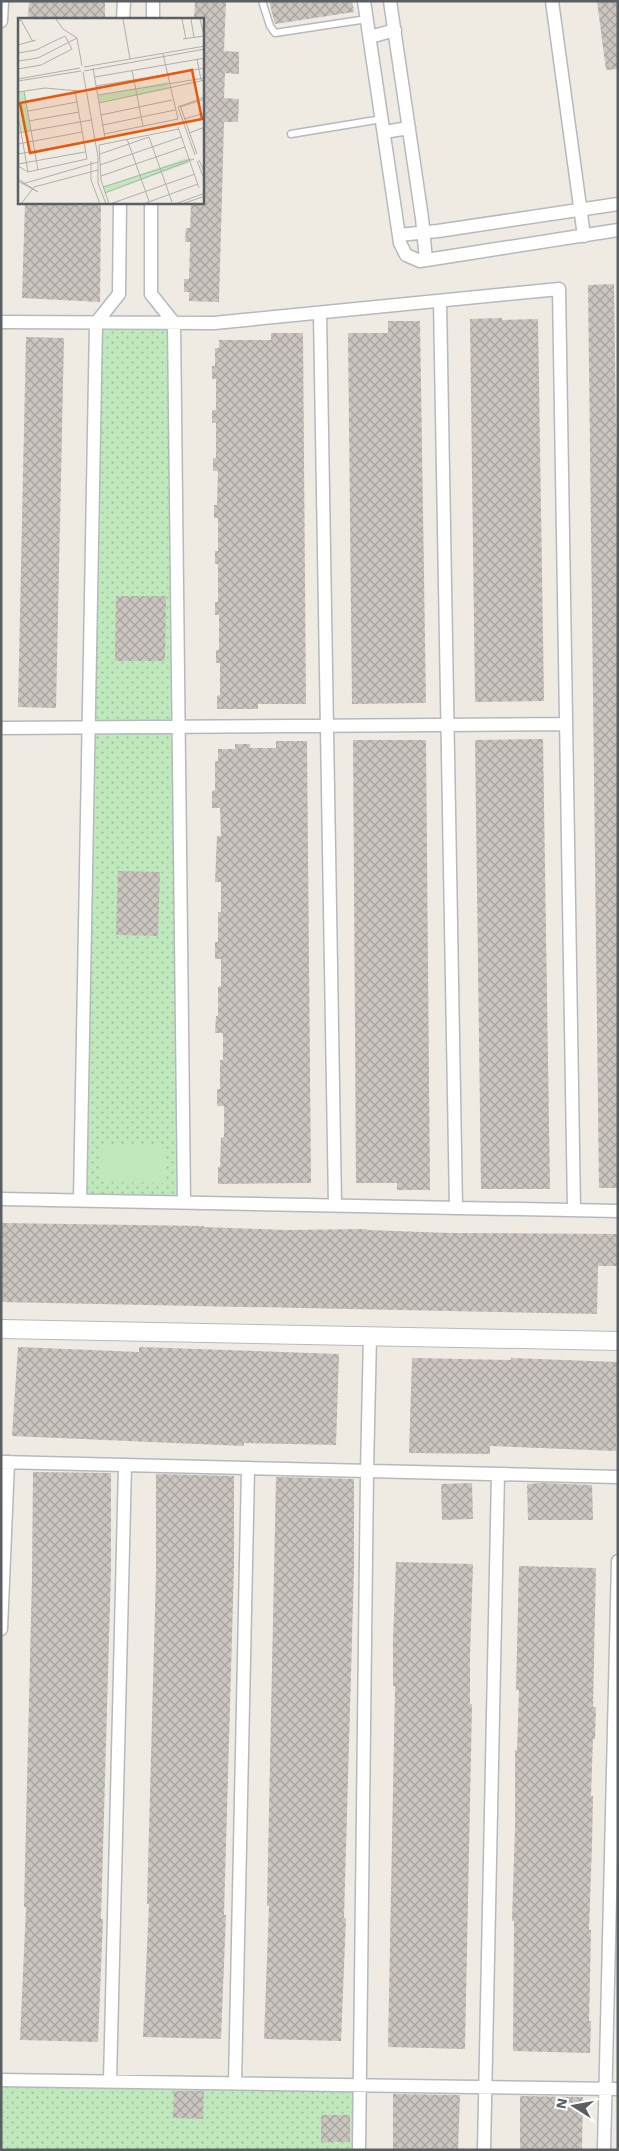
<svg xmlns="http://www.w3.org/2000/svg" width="619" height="2151" viewBox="0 0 619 2151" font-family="'Work Sans',sans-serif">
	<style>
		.grass { fill: url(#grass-dots) }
		.pitch { fill: #bfe9bc }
		.building { fill: url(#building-cross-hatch) }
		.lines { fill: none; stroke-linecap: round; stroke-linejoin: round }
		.lane-casing { stroke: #b5b9be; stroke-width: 9 }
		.street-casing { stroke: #b5b9be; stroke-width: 15 }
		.secondary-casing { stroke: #b6bac0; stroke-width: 20 }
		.lane { stroke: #fff; stroke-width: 6 }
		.street { stroke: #fff; stroke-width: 12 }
		.secondary { stroke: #fff; stroke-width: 18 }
		.inset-road { fill: none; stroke: #afafac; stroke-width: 1 }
		.view { fill: #e8590c; fill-opacity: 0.15; stroke: #e8590c; stroke-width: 2.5 }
		.inset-edge { fill: none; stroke: #5a5f64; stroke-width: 2.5 }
	</style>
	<defs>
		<pattern id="grass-dots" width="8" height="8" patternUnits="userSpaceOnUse" patternTransform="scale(1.25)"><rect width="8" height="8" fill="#bfe9bc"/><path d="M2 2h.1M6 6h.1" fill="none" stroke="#9ec09c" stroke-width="1.8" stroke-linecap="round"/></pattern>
		<pattern id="building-cross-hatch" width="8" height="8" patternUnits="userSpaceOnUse" patternTransform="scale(1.25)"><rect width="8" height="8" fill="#cac5bf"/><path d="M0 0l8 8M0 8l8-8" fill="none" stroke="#a7a39f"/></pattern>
	</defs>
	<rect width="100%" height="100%" fill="#efebe2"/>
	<path class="grass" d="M96,323H174L184,1202L80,1200Z
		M1,2080L360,2085L359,2150H1Z"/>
	<path class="pitch" d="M102,1144L166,1146L165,1183L101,1182Z"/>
	<path class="building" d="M29,1H105V19H28Z
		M195,1H226L224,51L239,52V74L225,73L224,98L239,99L238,122H224L219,302L189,301V292H184V279H189L190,242H185L186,228H190L191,202H202V19H194Z
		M269,1H352L354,12L275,24Z
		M597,1H618V69L606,70Z
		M25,202H101L100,302L22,298Z
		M614,284L618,569V1188H599L588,285Z
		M502,318V320L538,319L544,701L475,702L470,319Z
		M388,321H420L426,703L352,704L348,333H388Z
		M271,333H303L306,704H258V709H217V696L220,695V663H216V650H219V615H215V602H218V564H215V551H218V518H214V505H217L218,471H213V458H216V423H212V410H216V379H212V366H215V348H219V340H271Z
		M26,337L64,338L56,708L18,707Z
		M116,596H166L165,661H115Z
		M543,739L550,1189H481L475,740Z
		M353,740H426L430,1190H397V1183H356Z
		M276,741H307L311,1183L218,1184V1167H220L221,1138L224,1137V1106H217V1089H220V1060H223V1033H215L216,1016H218V987L221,986V959H215V942H218V912H221V882H215L217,836H221L220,808H212V791L215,790V761H218V749H235V744H250V748H276Z
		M118,871L160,872L158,936L116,935Z
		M1,1223L204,1226V1227L285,1230L367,1229V1230L449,1233L618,1234V1266H598L597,1314L1,1302Z
		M18,1347L139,1352V1347L339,1354L336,1445L244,1443V1446L12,1436Z
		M412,1358L511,1360V1358L618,1362L616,1451L490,1446V1454L409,1453Z
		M33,1472L111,1473V1570L101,1919H103L98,2042L20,2040L26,1907H24L32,1577Z
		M156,1474L234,1476V1566L224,1915H226L221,2039L143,2037L149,1904H147L156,1573Z
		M276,1477L354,1479V1569L344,1918H346L341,2041L264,2039L269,1906H267Z
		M472,1483L473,1519L442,1520L441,1484Z
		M542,1483L592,1485L593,1520H528L527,1484Z
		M396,1562L473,1564L470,1656V1704H472L465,2049L388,2047L395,1686H393V1640Z
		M519,1566L596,1568L593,1707H596L595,1739H593L591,1796H593L592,1844L589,1930H591L589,2021H591L590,2053L513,2051L514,1921H512L515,1827V1750H517L519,1690H516Z
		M174,2091H204L203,2119L173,2118Z
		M393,2094L460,2095L458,2150H393Z
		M520,2096L583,2097L582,2150H520Z
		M321,2115H350V2142H321Z"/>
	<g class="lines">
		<defs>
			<path id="lane" d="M262,1L270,26L275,33L367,19
				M291,134L382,119"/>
			<path id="street" d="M364,1L400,243L406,255L420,261L618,230
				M390,1L422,218L426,260
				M552,1L584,236
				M123,19L124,1
				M153,19V1
				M1,21L2,1
				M370,37L395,30
				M384,132L409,128
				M151,202V294L174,323L184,1202
				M399,235L438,231L618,204
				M440,301L456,1208
				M320,313L335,1205
				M1,322L214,323L559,289L574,1210
				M1,728L566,724
				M1,1199L618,1211
				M80,1200L96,323L119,294L120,202
				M1,1462L618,1477
				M1,1629L8,1462
				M1,2080L618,2089
				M110,2081L125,1465
				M235,2083L248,1468
				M359,2150L367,1471L370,1336
				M484,2150L498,1474
				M604,2150L618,1561"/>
			<path id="secondary" d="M1,1329L618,1341"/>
		</defs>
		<use href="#lane" class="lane-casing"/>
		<use href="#street" class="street-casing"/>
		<use href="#secondary" class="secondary-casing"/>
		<use href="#lane" class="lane"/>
		<use href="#street" class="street"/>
		<use href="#secondary" class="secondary"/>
	</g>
	<g transform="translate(18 18)">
		<rect width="186" height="186" fill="#efebe2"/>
		<path d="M150,64L151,71L81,85L80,77ZM6,73L13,113L3,115L0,74ZM169,140L171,145L87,175L85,169Z" fill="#bfe9bc"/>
		<path class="inset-road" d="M38,1L45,11L59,20L64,48M105,1L112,41M164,1L168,21M173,1L176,20M182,1L187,22M0,3L3,2L15,24M165,21L186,18M0,27L18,22M0,35L18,32L47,18L54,31L23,47L0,51M179,41L183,62M0,43L20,40L59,20M66,49L187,28M75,50L87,120M114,52L125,108M66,53L187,31M65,54L80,139V165L88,186M77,59L187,40M0,61L62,50M0,63L63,53M78,68L187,50M6,73L20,152M0,74L27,70L61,73M80,77L187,60M8,83L57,75M81,85L187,62M162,87L179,136M162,89L187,81M10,93L59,84M0,97L10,154M83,97L154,82M166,101L187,95M11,103L61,94M85,107L157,92M160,109L181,170M0,115L73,102M171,115L187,109M86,116L160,101L145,36M131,119L154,184M109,121L131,183M0,126L64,114M0,136L66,124M82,136L131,119M177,137L160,89L187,79M181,142L187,156M73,143V162L82,186M179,143L187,163M0,146L67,134M82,147L163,119M0,148L10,154L69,141L57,73M83,158L167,129M0,161L20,174L0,163M4,166L80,144M85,169L173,141M87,175L176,141M3,186L16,169L80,152M91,186L83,162L81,127L161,111M92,186L177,156M125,186L180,166M157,186L187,175M164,186L187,178"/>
		<path class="view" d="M174,52L184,101L12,135L2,85Z"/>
		<rect width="186" height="186" class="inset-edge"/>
	</g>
	<rect width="619" height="2151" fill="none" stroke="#5a5f64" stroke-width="5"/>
	<g transform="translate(574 2106) rotate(281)" stroke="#ffffff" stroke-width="4" paint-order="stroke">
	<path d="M0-4L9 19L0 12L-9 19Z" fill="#5a5f64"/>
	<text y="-8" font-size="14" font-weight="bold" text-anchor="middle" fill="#5a5f64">N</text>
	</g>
</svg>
